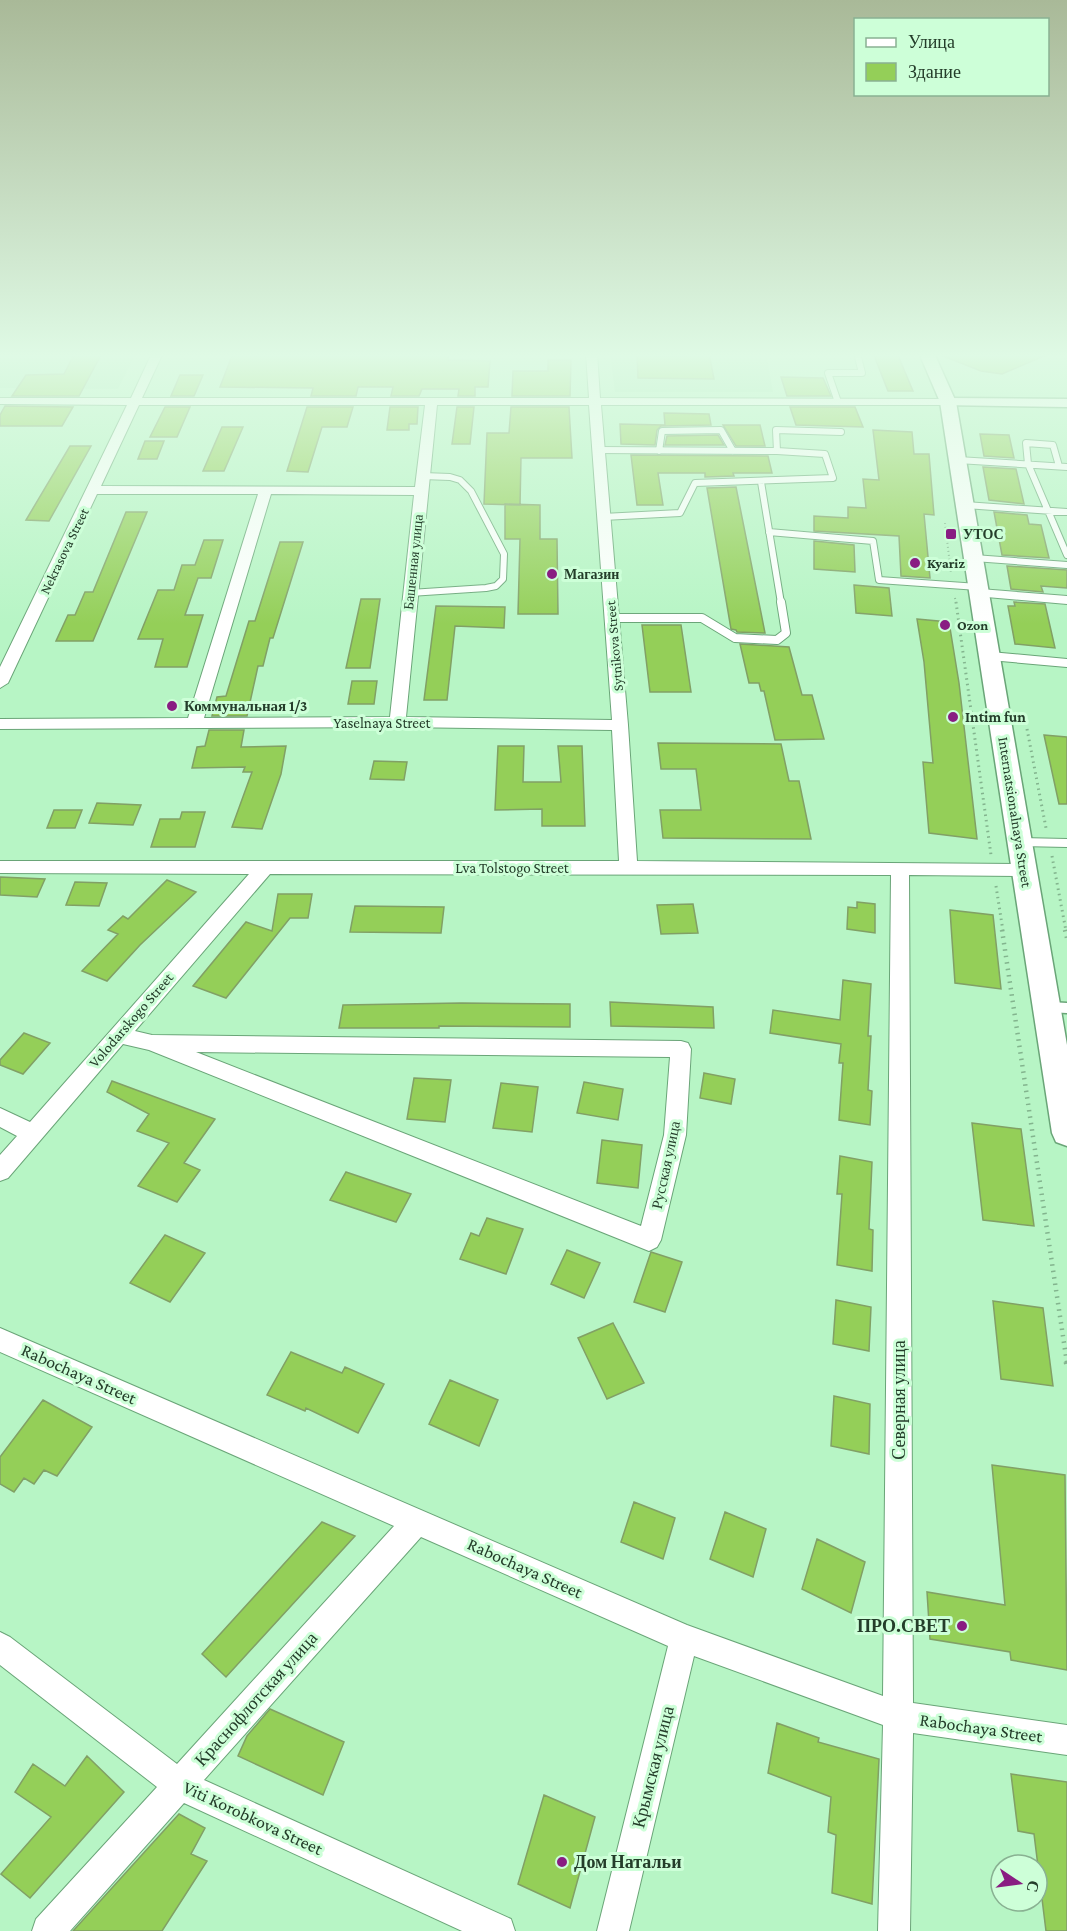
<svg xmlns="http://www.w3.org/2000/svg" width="1067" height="1931" viewBox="0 0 1067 1931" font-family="'Crimson Pro',serif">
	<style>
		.built { fill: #a7ebb7 }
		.building { fill: #94cf58; stroke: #81a065; stroke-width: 1.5 }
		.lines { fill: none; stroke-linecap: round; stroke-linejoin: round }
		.service-far2-casing { stroke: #6aa578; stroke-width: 8 }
		.service-far1-casing { stroke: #6aa578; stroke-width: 10 }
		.service-casing { stroke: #6aa578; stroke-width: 13 }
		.minor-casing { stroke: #6aa578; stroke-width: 2 }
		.tertiary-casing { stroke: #6aa578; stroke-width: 3 }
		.secondary-casing { stroke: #6aa578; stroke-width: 3 }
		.path-far3 { stroke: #83b48e; stroke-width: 2; stroke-dasharray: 1 3; stroke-linecap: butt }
		.path-far2 { stroke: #83b48e; stroke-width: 3; stroke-dasharray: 1.5 4; stroke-linecap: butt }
		.path-far1 { stroke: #83b48e; stroke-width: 4.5; stroke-dasharray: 1.5 5; stroke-linecap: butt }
		.path { stroke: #83b48e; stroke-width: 5; stroke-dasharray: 2 7; stroke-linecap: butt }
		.service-far2 { stroke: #fff; stroke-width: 6 }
		.service-far1 { stroke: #fff; stroke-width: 8 }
		.service { stroke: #fff; stroke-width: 10 }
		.minor { fill: #fff; fill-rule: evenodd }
		.tertiary { fill: #fff; fill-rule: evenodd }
		.secondary { fill: #fff; fill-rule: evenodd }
		.poi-dot { fill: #891d82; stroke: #cdffd8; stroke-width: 2 }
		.labels { text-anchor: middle; stroke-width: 6; stroke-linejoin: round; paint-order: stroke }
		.far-poi-label { font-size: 14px; font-weight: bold; fill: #243d2a; stroke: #cdffd8; text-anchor: start }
		.far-street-label { font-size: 14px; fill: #243d2a; stroke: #cdffd8 }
		.poi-label { font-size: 15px; font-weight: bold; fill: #243d2a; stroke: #cdffd8; text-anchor: start }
		.street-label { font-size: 15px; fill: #243d2a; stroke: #cdffd8 }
		.near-street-label { font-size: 18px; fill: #243d2a; stroke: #cdffd8 }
		.near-poi-label { font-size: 18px; font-weight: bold; fill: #243d2a; stroke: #cdffd8; text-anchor: end }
	</style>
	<rect width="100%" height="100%" fill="#b7f5c5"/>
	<path class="built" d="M0,353H136L118,389L0,388Z
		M610,353H766L773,392H615Z"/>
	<path class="building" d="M75,353H102L79,396H12L26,375L64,374Z
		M233,353H449L448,360L490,361L488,387H475V396H458L459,389H422L419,396H391L393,387H358L356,396H311L313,388L220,387Z
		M686,353H709L714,379L638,378L637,355L686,356Z
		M873,353H897L913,391H888Z
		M944,353H1051L1002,374L981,371L943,356Z
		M548,360H571L570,396H512L513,371H548Z
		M180,375H203L194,396H171Z
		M781,377L823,378L831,396H787Z
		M5,406L73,407L62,426H0V415Z
		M165,407H190L177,437H150Z
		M307,407H353L347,427H322L308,472L287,471Z
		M390,407H418L417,424H409V430H387Z
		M457,407H474L470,444H452Z
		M511,407H569L572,458H521L520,505L484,504L487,433H509Z
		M790,407H855L863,427L796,425Z
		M664,413L709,414L711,425L661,426L657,430L655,445L621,444L620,424L665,425Z
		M723,425H760L765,446H736Z
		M222,427H243L224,471H203Z
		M873,430L912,432L914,454H929L934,515L924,514L930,578L901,576L899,536L814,531V516L848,518V507L866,508L863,479L879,480Z
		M980,434L1009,435L1014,458L984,456Z
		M718,435L724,445H665L667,436Z
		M145,441H164L157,459H138Z
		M70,446H91L49,521L26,520Z
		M631,455L768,456L772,473H733L734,476L705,477V473H658L663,505H637Z
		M983,467L1016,469L1024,504L989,500Z
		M736,487L765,633L737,632L736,630L731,629L707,488Z
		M505,504L540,505V539H557L558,614H518L520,539H505Z
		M126,512H147L93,641H56L68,615H75L85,592H93Z
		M994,512L1027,515L1029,524L1041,525L1049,558L1002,555Z
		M204,540H223L211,578H198L185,615H203L187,667H155L163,639H138L158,590H174L182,565H195Z
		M814,541L854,545L855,572L814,569Z
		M280,542H303L273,638H270L263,666H258L247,716H212L217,697L226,696L249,621H255Z
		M1007,566L1067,570V588L1041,586L1043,592L1011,589Z
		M854,585L889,588L892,616L856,613Z
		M361,599H380L370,668H346Z
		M1014,602L1045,604L1055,648L1015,644L1008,606H1015Z
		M436,606L505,607L504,628L455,626L447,700H424Z
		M917,619L949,622L959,683L977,839L929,833L923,762L933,763L924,662Z
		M642,625H681L691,692H650Z
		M740,644L789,647L802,695H812L824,739L775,740L764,691H761L759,683H749Z
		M352,681H377L374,704H348Z
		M209,730H244L241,747L286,746L281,774L262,829L232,827L252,772H243L245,767L192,768L197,747L205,746Z
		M1044,735L1067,737V804H1059Z
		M658,743L781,744L789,781H799L811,839L663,838L660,810H701L696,769H661Z
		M498,746H524L523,782H561L558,746H582L585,826H542V809L495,810Z
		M374,761L407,762L404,780L370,779Z
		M97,803L141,805L133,825L89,823Z
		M54,810H82L75,828H47Z
		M182,812H205L195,847H151L160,819H180Z
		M0,877L45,879L37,897L0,895Z
		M167,880L196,892L140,945L107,981L82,971L118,934L108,930L123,916L128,919Z
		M75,882L107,883L99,906L66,905Z
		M278,894H312L308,918H290L226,998L193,986L246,922L272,931Z
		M857,902L875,904V933L847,929L848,907L857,908Z
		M693,904L698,933L661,934L657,905Z
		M355,906L444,907L441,933L350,932Z
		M950,910L993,915L1001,989L955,983Z
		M843,980L871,984L868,1036H871L868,1090L872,1091L870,1125L839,1120L843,1063H839L841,1044L770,1033L773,1010L840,1020Z
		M610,1002L713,1007L714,1028L611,1026Z
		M461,1003L570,1004V1027L439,1026V1028H339L343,1005Z
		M24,1033L50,1043L23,1074L0,1065V1060Z
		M704,1073L735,1079L731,1104L700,1098Z
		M414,1078L451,1080L445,1122L407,1119Z
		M112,1081L215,1119L184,1163L200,1170L177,1202L138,1186L169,1143L137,1131L149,1114L107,1092Z
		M584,1082L623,1089L618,1120L577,1113Z
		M501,1083L538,1087L532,1132L493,1128Z
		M972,1123L1021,1129L1034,1226L983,1220Z
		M602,1140L642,1145L638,1188L597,1183Z
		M840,1156L872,1162L869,1229L873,1230L872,1271L837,1265L842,1194H837Z
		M346,1172L411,1194L396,1222L330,1200Z
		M487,1218L523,1229L506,1274L460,1259L471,1233L479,1236Z
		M165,1235L205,1253L170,1302L130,1283Z
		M567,1250L600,1263L584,1298L551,1284Z
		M651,1252L682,1262L665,1312L634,1302Z
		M836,1300L871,1307L869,1351L833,1344Z
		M993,1301L1043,1308L1053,1386L1001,1379Z
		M613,1323L644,1383L607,1399L578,1338Z
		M291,1352L342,1373L345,1367L384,1384L358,1433L306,1408L305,1411L267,1395Z
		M450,1380L498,1400L479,1446L429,1424Z
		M834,1396L870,1404L869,1454L831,1446Z
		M43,1400L92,1427L57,1476L44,1470L34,1484L24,1478L14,1492L0,1484V1457Z
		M992,1465L1065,1475L1067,1670L1011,1660L1010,1652L930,1639L927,1592L1005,1605Z
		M634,1502L675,1518L663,1559L621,1542Z
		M725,1512L766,1529L753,1577L710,1559Z
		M322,1522L355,1536L226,1677L202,1654Z
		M817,1539L865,1562L851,1613L802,1589Z
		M270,1709L344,1742L323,1795L238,1756L247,1736Z
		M777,1723L819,1738L818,1742L879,1759L872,1904L832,1893L836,1835L828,1832L831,1797L768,1773Z
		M87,1756L124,1792L30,1898L1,1874L51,1817L15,1792L33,1764L65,1786Z
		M1011,1774L1067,1782V1931H1046L1034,1834L1018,1831Z
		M544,1795L595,1817L570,1908L518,1884Z
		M179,1814L205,1828L191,1854L207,1861L162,1931H73Z"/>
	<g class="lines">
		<defs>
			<path id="service-far2" d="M838,402L828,373H862L857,353
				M598,450L777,451L825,454L833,478L695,483L680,513L603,517
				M659,451L662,431L721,430L733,451
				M777,451L776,430L841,432
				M958,460L1067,467
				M1059,466L1053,445L1026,443L1028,464L1067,555
				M761,482L781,603
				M965,505L1067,512
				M769,532L873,541L879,580L978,587
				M974,558L1067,565
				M410,593L486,588L496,586L503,579L504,554L471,491L460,480L450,477L423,476"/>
			<path id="service-far1" d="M611,618H702L735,638L777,640L786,633L781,602
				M990,656L1067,663
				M1020,842L1067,843"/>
			<path id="service" d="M1049,1007L1067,1008"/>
			<path id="minor" d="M152,353H163L142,398H589L586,353H597L600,398L948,399L954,402L948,405H601L628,725L637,861L1025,864L1031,865L1034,870L1031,875L1025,876L909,875L913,1703L1067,1725V1755L913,1733L910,1931H878L883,1725L694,1656L629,1931H597L668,1646L421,1537L204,1780L511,1919L515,1931H462L184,1803L70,1931H32L36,1919L157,1787L0,1665V1632L10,1637L177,1764L394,1526L0,1352V1328L687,1625L883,1696L891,875L270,874L135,1031L152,1035L681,1041L688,1043L691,1049L686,1135L661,1240L657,1247L649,1251L149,1050L123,1044L8,1178L0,1181V1155L17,1136L0,1127V1108L30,1122L249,874L0,873V861H619L612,730L398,727L0,729V719L188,718L258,494H97L8,683L0,688V667L127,405L0,404V398H131ZM139,405H425L415,487L101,486ZM437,405H589L612,720L406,717ZM271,494L414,495L390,717L204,718ZM196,1052L670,1057L664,1135L641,1226Z
				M980,589L1067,596V604L975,596L973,593Z"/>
			<path id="tertiary" d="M948,398L1067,399V407L943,405L941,402L943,399Z"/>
			<path id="secondary" d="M919,353H934L956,402L1067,1045V1146L1056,1142L1052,1133L940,402Z"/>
		</defs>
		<use href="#service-far2" class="service-far2-casing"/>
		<use href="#service-far1" class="service-far1-casing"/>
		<use href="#service" class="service-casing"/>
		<use href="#minor" class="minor-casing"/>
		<use href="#tertiary" class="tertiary-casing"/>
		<use href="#secondary" class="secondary-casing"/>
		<path class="path-far3" d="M945,523L951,573
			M955,598L956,603"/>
		<path class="path-far2" d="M956,602L991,855
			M1027,729L1046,828
			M1052,856L1066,931
			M996,886L1003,931"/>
		<path class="path-far1" d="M1002,930L1067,1363
			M1065,930L1067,938"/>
		<path class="path" d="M1066,1362L1067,1366"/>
		<use href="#service-far2" class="service-far2"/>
		<use href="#service-far1" class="service-far1"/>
		<use href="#service" class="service"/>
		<use href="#minor" class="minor"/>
		<use href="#tertiary" class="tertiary"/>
		<use href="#secondary" class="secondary"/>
	</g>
	<linearGradient id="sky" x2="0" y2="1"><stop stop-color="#a9b998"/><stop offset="0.57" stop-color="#dffae5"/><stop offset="1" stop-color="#dffae5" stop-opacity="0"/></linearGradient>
	<rect width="1067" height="624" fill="url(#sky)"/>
	<g class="poi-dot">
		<rect x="945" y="528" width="12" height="12" rx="3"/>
		<circle cx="915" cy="563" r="6"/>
		<circle cx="552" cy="574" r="6"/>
		<circle cx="945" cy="625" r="6"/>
		<circle cx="172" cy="706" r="6"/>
		<circle cx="953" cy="717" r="6"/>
		<circle cx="962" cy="1626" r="6"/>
		<circle cx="562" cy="1862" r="6"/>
	</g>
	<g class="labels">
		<g class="far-poi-label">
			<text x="963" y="539">УТОС</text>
			<text x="927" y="568">Kyariz</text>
			<text x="564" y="579">Магазин</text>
			<text x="957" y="630">Ozon</text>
		</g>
		<g class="far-street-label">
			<text transform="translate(64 551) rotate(-64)" y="5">Nekrasova Street</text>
			<text transform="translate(413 562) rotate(-84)" y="5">Башенная улица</text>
			<text transform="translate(614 646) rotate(-95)" y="5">Sytnikova Street</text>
		</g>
		<g class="poi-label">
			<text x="184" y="711">Коммунальная 1/3</text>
			<text x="965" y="722">Intim fun</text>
		</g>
		<g class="street-label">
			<text x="382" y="728">Yaselnaya Street</text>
			<text transform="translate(1015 812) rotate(81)" y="5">Internatsionalnaya Street</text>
			<text x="512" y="873">Lva Tolstogo Street</text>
			<text transform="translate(131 1020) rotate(-49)" y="5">Volodarskogo Street</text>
			<text transform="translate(666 1165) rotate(-78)" y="5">Русская улица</text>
		</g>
		<g class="near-street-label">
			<text transform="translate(79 1374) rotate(24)" y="6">Rabochaya Street</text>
			<text transform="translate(899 1400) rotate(-90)" y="6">Северная улица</text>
			<text transform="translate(525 1568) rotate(24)" y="6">Rabochaya Street</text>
			<text transform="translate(256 1699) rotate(-48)" y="6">Краснофлотская улица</text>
			<text transform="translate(981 1728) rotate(8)" y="6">Rabochaya Street</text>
			<text transform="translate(653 1767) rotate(-76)" y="6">Крымская улица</text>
			<text transform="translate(253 1818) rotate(25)" y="6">Viti Korobkova Street</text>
		</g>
		<g class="near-poi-label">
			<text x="950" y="1632">ПРО.СВЕТ</text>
			<text x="574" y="1868" text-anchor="start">Дом Натальи</text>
		</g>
	</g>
	<rect x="854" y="18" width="195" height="78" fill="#cdffd8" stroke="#89b192" stroke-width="1.5"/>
	<rect x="866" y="38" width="30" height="9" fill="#ffffff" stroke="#89b192" stroke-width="1.5"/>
	<text x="908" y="48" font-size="18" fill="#243d2a">Улица</text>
	<rect x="866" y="63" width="30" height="18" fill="#94cf58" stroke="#89b192" stroke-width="1.5"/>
	<text x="908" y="78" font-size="18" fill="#243d2a">Здание</text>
	<g transform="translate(1019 1883) rotate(103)"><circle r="28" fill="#cdffd8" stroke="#89b192" stroke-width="1.5"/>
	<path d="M0-4.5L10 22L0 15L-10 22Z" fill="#891d82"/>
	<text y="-9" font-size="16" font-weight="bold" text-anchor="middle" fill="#243d2a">С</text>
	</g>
</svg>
